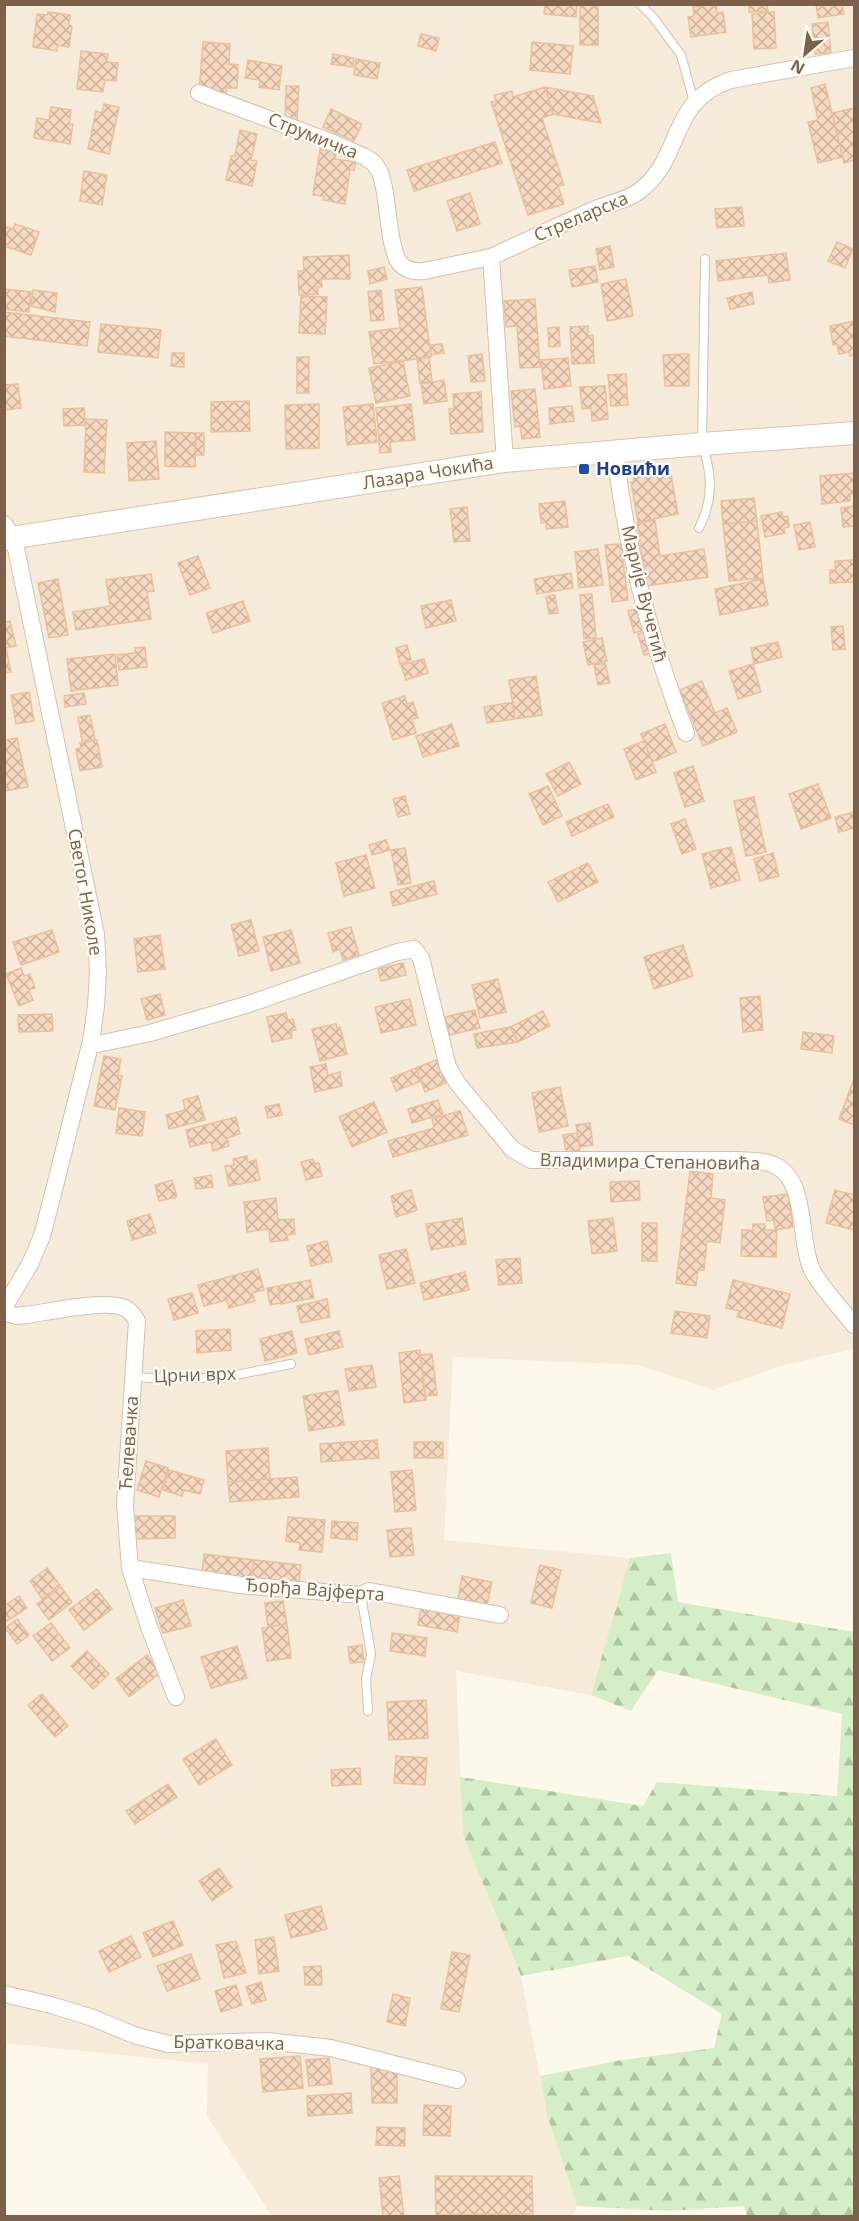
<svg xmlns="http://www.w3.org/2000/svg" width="859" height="2221" viewBox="0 0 859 2221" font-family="'Open Sans',sans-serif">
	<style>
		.residential { fill: #f6ebd8 }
		.forest { fill: url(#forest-firs) }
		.building { fill: url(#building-cross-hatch); stroke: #eac19f; stroke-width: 1.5 }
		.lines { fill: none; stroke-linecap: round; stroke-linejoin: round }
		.lane-casing { stroke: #d2c1ae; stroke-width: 10 }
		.street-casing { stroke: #d2c1ae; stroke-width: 18 }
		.secondary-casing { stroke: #d8c3ae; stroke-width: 24 }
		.lane { stroke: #fff; stroke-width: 8 }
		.street { stroke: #fff; stroke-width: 16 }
		.secondary { stroke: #fff; stroke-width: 22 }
		.transit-dot { fill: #1a4fb4; stroke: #fffbf3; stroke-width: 2 }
		.labels { text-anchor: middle; stroke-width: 4.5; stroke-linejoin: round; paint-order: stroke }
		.street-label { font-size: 18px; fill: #7c604a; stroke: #fffbf3 }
		.transit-label { font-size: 18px; font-weight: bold; fill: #164399; stroke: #fffbf3; text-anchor: start }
	</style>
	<defs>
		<pattern id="forest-firs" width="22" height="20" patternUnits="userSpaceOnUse" patternTransform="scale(1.5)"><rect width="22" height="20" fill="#d4eec7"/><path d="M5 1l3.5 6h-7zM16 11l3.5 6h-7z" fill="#b1c4a4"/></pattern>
		<pattern id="building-cross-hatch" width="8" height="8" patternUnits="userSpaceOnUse" patternTransform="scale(1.5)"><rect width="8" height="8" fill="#f6d9c0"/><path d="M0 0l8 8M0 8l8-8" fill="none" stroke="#ccb39e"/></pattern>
	</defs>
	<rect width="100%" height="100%" fill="#fef8eb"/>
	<path class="residential" d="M4,5H854V1349L784,1365L713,1390L638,1365L453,1357L444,1540L630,1558L591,1695L456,1671L463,1835L521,1976L547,2115L577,2206L572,2216H272L207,2116L208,2064L5,2043Z"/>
	<path class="forest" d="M671,1553L678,1602L854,1632V2216H747L744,2206L668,2211L577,2206L547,2115L540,2076L622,2060L714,2048L722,2014L628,1956L521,1976L463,1835L460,1777L643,1806L657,1782L837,1796L842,1714L658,1670L631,1711L591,1695L630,1558Z"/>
	<path class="building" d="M545,4H577L576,17L544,14Z
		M716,4L717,13L723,12L726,32L691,37L688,17L694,16L693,7Z
		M749,4H767L768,11L749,12Z
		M816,4H842L844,14L818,18Z
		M580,5H598V45H580Z
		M48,12L70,15L69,25L72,26L69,47L58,45L57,51L33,47L37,14L47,15Z
		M774,12L776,48L754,49L752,14Z
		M828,22L831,53L815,54L812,24Z
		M421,34L439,38L436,51L418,46Z
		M203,42L230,44L229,64L238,65L237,88H227L226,93L199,91Z
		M532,42L573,46L570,74L530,70Z
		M81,51L108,54L107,62L118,63L116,81L105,80L103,92L77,89Z
		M333,54L354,58L353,67L331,64Z
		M356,59L380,63L377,79L354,75Z
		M248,60L282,66L279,90L259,87L260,80L245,78Z
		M825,84L843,157L818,163L808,122L818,120L811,88Z
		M286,86H299L297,120H285Z
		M545,87L593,96L601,123L553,114Z
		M545,87L553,114L542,118L564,185L558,186L564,204L528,215L491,102L496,101L494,95L512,91L513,97Z
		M104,104L119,107L109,154L88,149L96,111L102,113Z
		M51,107L71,110L69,124H73L70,144L34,138L37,118L49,120Z
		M854,108V160L844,163L832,113Z
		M331,109L362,124L354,141L323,127Z
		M240,130L257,134L251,160L257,161L252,186L226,180L231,156H235Z
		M495,142L502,163L414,191L407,170Z
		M320,149L336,152L335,159L356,162L354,170H350L345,204L323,200L324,196L313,195Z
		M84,171L107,175L102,205L80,201Z
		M470,193L480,224L457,231L447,201Z
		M742,207L744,226L717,228L715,209Z
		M15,224L39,232L31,255L7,247L8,245L4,243L6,227L13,229Z
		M837,242L853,249L845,268L828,261Z
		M610,246L614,267L600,270L596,249Z
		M786,253L790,280L769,283L768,275L718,281L716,261Z
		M349,255L350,279H321L322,287H317L318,294L299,295L298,271H304L303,257Z
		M595,266L598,282L572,287L569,270Z
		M384,267L387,279L370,284L368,271Z
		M626,279L633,316L607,321L601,284Z
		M422,287L431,357L374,364L369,332L400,328L395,290Z
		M4,289L31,292L29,312L4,309Z
		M33,290L57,293L55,312L31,306Z
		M381,290L384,320L371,321L368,292Z
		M752,292L754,304L730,309L727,298Z
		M301,296L327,297L325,334L299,333Z
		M535,299L540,367L520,368L517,326L506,327L504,301Z
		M4,312L90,322L87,346L4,336Z
		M854,321V355L850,356L849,352L839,354L837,344L833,345L830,326Z
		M101,324L161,330L158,358L98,352Z
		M588,326V336L593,335L594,363L572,364L570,327Z
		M559,327L560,346L549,347L548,328Z
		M442,344L444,353L431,355L430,345Z
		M172,353H184V367L171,366Z
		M482,354L485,381L471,382L468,356Z
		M689,354V386H665L663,355Z
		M297,357H309V393H297Z
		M429,357L432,381L420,383L417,358Z
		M568,358L571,386L544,389L541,360Z
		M403,361L410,396L376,403L369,368Z
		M626,374L628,405L611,406L608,375Z
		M444,380L447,401L424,404L421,384Z
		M18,384L21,408L4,410V385Z
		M605,386L608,419L592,421L591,408L582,409L580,387Z
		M535,389L540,437L522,439L520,426L515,427L511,391Z
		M481,392L483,432L451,434L449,409H454L453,394Z
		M249,401L250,431L211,432V402Z
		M319,404V448L286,449L285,405Z
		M373,404L377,442L347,445L343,407Z
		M411,404L415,440L390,442L391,452L380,453L376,408Z
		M572,406L574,421L550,424L549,408Z
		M84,408L85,425L64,426L63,409Z
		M86,419L107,420L104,473L84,472Z
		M165,432L196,433L195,467L165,466Z
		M196,433H204V455H195Z
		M156,441L159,479L129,481L127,443Z
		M667,468L668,475H671L678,514L638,522L631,482H634L633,474Z
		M854,473V494H850V501L822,504L820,476Z
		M754,498L757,521L723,524L721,501Z
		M565,501L568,527L546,529V522L541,523L539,504Z
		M854,506V526L843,527L841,508Z
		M467,507L470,541L454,542L450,509Z
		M782,512V517L788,516L789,527L784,528L785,533L765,537L761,516Z
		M655,520L660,556L704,549L708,577L647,586L637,523Z
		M757,521L763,578L729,581L723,524Z
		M810,522L815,547L799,550L794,525Z
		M621,544L628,600L612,602L605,545Z
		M598,549L603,585L579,588L575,552Z
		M198,556L210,588L190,595L178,563Z
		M854,560V582L830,583V570H835V561Z
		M571,573L573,588L537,594L534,579Z
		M151,574L154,591L147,592L151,619L76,630L73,612L110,606L106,580Z
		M58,579L68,635L49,638L38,583Z
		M763,579L768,605L720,615L715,589Z
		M592,594L596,638L584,639L580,595Z
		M555,595L558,613L549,614L546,597Z
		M451,600L456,621L426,628L421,606Z
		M243,601L250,621L213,633L206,613Z
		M639,608L645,630L634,633L628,611Z
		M10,621L16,646L6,648L11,672L4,673V623Z
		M843,626L845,649L833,650L831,627Z
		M646,632L653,653L644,655L638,634Z
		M602,638L607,661L588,665L583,642Z
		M778,642L782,657L754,664L751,648Z
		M407,645L411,660L400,664L396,648Z
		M145,647L147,667L119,670L117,655L135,653V648Z
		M115,654L118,685L71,691L67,659Z
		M424,659L428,673L406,680L401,665Z
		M605,663L610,683L598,685L594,665Z
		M753,664L761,692L738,699L729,671Z
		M536,676L542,715L515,719L509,680Z
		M702,681L715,713L727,708L737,732L703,746L680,690Z
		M29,692L34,721L16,724L11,695Z
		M84,693L86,704L65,707L64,696Z
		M405,696L407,704L413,702L418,718L412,719L416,733L393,740L382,703Z
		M513,702L515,719L487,723L484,707Z
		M90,715L95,739L82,741L78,717Z
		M452,724L459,746L423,757L416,736Z
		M665,724L676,752L652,762L641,734Z
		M17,738L28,787L4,791V740Z
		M97,740L102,767L80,771L76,749L81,748L80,743Z
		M644,741L656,772L636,780L624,749Z
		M569,762L581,784L558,796L546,774Z
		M693,766L704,801L685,807L674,773Z
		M818,784L831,818L801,829L789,794Z
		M548,786L562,816L543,825L529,794Z
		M405,796L410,814L398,817L393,799Z
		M754,797L766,852L746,856L734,801Z
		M608,804L614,817L572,836L566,822Z
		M854,812V828L839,832L835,817Z
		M685,819L696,849L682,854L671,824Z
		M386,840L390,850L372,855L369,845Z
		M731,847L740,880L711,888L702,854Z
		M405,848L411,883L398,885L391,850Z
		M773,853L779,876L760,881L754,859Z
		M366,855L375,888L344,896L336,863Z
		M588,863L598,882L558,902L548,882Z
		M434,881L437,894L393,906L390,892Z
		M251,920L259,951L239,956L231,925Z
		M351,927L359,955L343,960L340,949L333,952L328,933Z
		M52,930L59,952L21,965L13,942Z
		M291,930L300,963L271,971L263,937Z
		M160,935L165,969L138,972L134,939Z
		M683,945L693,976L654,989L644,957Z
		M403,963L406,975L381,981L378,969Z
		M21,968L24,976L30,974L35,988L29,990L33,1000L19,1006L6,974Z
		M498,979L506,1012L480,1018L472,985Z
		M160,994L165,1015L147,1020L141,999Z
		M760,996L763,1030L743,1032L740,998Z
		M410,999L416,1025L381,1033L375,1007Z
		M475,1010L480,1028L450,1035L445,1017Z
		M543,1011L550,1026L518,1042L510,1027Z
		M286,1013L288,1020L293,1019L296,1030L291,1031L292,1038L272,1042L267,1017Z
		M52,1014L53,1031L19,1032L18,1015Z
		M336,1024L337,1028L340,1027L347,1054L320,1061L312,1029Z
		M510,1027L518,1042L477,1048L474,1034Z
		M803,1032L834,1036L832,1053L801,1049Z
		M104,1056L121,1059L118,1075L122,1076L115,1110L94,1106Z
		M436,1060L446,1083L425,1092L416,1068Z
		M326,1064L328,1075L340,1072L342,1086L315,1092L310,1067Z
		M416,1068L421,1081L396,1091L391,1078Z
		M854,1079V1125L839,1119Z
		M560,1087L568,1126L539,1132L532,1093Z
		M198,1096L205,1120L169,1129L166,1115L185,1110L183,1100Z
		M438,1100L443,1114L412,1123L408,1109Z
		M374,1102L387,1132L352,1147L339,1117Z
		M279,1104L282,1115L268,1118L265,1107Z
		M119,1108L145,1112L142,1136L116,1133Z
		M460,1111L468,1135L393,1157L388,1141L434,1128L432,1119Z
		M236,1117L240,1134L227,1138L229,1146L213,1151L211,1142L190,1147L186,1130Z
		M590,1123L593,1145L580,1147L576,1125Z
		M577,1133L580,1150L566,1152L563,1135Z
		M247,1156L248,1162L256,1160L260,1180L229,1186L225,1166L234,1165L233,1159Z
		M313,1159L315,1164L319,1163L322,1176L306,1180L301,1162Z
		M690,1171L713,1174L711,1198L725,1200L720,1243L707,1241L704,1270H698L696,1286L676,1283Z
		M211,1175L213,1187L196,1189L194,1178Z
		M172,1180L177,1197L159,1201L155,1185Z
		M639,1181L640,1200L611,1202L610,1182Z
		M411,1190L417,1210L396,1217L391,1196Z
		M835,1190L854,1195V1230L826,1223Z
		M788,1194L793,1227L775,1230L774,1220L767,1221L763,1197Z
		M276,1198L278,1220L294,1219L295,1234L287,1235L288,1240L270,1242L269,1229L247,1232L244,1202Z
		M150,1214L156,1233L132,1240L127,1221Z
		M462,1218L466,1244L431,1250L426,1224Z
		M613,1218L617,1251L592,1254L588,1221Z
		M642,1223H657V1261H642Z
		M753,1224H765V1230H777L776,1257L741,1256L742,1230H753Z
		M327,1241L332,1261L311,1266L307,1246Z
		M406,1249L415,1283L387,1289L379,1255Z
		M520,1258L522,1283L499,1285L496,1260Z
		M258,1269L264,1290L252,1293L255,1301L229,1308L227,1300L204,1306L198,1285Z
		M465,1272L469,1290L424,1300L420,1283Z
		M310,1280L314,1298L281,1304L278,1286Z
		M733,1280L790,1294L782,1328L737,1317L739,1311L726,1308Z
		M278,1286L281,1303L270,1305L267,1288Z
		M192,1293L198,1313L174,1320L168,1299Z
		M327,1299L330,1317L301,1323L297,1306Z
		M675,1311L710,1316L707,1338L671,1333Z
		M230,1329L231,1350L197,1353L196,1331Z
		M292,1331L297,1353L265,1361L260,1339Z
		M339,1331L343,1347L309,1355L305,1339Z
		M420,1350L426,1400L404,1403L399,1353Z
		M432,1354L437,1395L425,1396L420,1355Z
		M372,1365L376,1387L349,1391L345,1369Z
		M338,1390L344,1425L309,1431L303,1396Z
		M377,1440L379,1458L321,1462L320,1444Z
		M414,1442H443V1458H414Z
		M268,1448L270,1479L228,1482L226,1451Z
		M146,1461L168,1468L159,1497L137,1490Z
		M169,1470L204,1480L200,1494L184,1490L182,1496L163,1490Z
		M412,1470L416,1510L395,1512L391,1472Z
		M297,1477L299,1497L230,1502L228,1482Z
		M132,1516H175V1538L132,1539Z
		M288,1517L325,1520L322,1552L299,1550L300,1543L286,1541Z
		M332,1521L358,1523L357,1540L331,1538Z
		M411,1528L414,1555L390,1557L387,1530Z
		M204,1554L254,1560L251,1578L202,1572Z
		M254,1560L301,1565L299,1583L251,1578Z
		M540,1565L561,1570L552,1608L531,1603Z
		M47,1568L60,1585L42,1599L30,1581Z
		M462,1576L492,1582L487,1605L458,1599Z
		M61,1587L72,1602L49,1620L37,1604Z
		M97,1589L112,1609L84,1630L69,1610Z
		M19,1596L27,1608L7,1621L4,1617V1606Z
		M183,1600L191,1626L163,1633L155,1608Z
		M283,1601L287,1624L268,1627L265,1603Z
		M421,1607L460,1614L457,1632L418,1625Z
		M17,1619L29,1635L17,1644L5,1628Z
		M51,1623L70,1648L52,1661L33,1636Z
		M287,1624L291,1658L267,1661L262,1628Z
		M392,1633L427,1638L425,1656L390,1651Z
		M362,1645L364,1662L350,1663L348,1647Z
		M237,1646L247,1678L211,1688L201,1657Z
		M87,1651L109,1674L93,1689L71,1666Z
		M147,1655L160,1673L129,1697L116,1679Z
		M42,1694L68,1726L55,1737L28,1705Z
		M426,1700L428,1738L389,1740L387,1702Z
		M216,1739L232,1765L199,1785L183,1759Z
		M396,1756L427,1758L425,1785L394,1783Z
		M360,1768L361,1784L332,1786L331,1770Z
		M168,1784L177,1797L135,1824L126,1811Z
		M219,1868L232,1887L212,1901L199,1881Z
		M321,1906L327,1929L291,1938L285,1915Z
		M173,1921L183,1945L153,1957L143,1933Z
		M131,1936L141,1957L109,1972L99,1951Z
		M274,1937L279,1971L259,1974L255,1940Z
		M236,1941L246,1973L224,1978L216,1945Z
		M452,1952L470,1955L459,2012L441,2009Z
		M191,1954L200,1979L167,1991L157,1966Z
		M321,1966L322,1985H305L304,1967Z
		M261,1982L266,2000L252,2004L246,1987Z
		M236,1985L242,2005L221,2012L215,1991Z
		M393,1994L410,1998L405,2026L387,2022Z
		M300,2056L303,2088L263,2092L260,2059Z
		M329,2058L332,2084L309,2086L306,2060Z
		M371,2066H397V2103H372Z
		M351,2093L352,2113L308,2116L307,2096Z
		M424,2105L451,2106L450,2136L423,2135Z
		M377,2127L405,2128V2146L376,2145Z
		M399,2176L404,2216H383L379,2178Z
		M435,2176H532L533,2214L436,2215Z"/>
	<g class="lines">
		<defs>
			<path id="lane" d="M640,4L653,17L681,55L694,102
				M699,528C714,499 712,473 702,444L705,259
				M133,1376L148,1378H221L291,1364
				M361,1595L371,1654L366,1679L368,1711"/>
			<path id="street" d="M199,93L331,142L365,157L374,163L380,172L383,183C388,202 389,248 399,262C405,270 414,272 424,271L491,257
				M615,452C626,549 651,642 686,733
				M505,461L491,257C524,242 558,226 591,211C606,204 625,201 638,192C685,158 666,102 731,80L854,58
				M4,524L14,539L96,934L98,972L96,1006L91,1041L54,1190L42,1236L30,1264L4,1308
				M91,1041L98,1044L150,1033L249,1004L397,952L414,949L421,958L448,1067L458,1084L512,1149L531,1160H738C749,1161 764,1160 774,1165C808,1179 798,1240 812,1270C821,1288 842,1309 854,1325
				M4,1312L16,1316L26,1315C48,1312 106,1299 125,1308C131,1311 134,1316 137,1321L125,1505L130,1568L149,1627L176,1697
				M130,1568L240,1585L361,1595L369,1591L500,1615
				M4,1994L51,2005L93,2018L134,2035L168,2044L267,2041L331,2048L457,2080"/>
			<path id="secondary" d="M4,539L505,461L702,444L854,433"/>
		</defs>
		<use href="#lane" class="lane-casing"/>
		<use href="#street" class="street-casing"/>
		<use href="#secondary" class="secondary-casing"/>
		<use href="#lane" class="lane"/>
		<use href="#street" class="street"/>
		<use href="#secondary" class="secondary"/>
	</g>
	<rect class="transit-dot" x="578" y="463" width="12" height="12" rx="3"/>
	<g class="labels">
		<g class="street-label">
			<text transform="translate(313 136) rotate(22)" y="6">Струмичка</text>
			<text transform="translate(581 217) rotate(-23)" y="6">Стреларска</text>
			<text transform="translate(428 473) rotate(-9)" y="6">Лазара Чокића</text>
			<text transform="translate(644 594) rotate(76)" y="6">Марије Вучетић</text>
			<text transform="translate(85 892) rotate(80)" y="6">Светог Николе</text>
			<text transform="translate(650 1162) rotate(1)" y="6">Владимира Степановића</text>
			<text transform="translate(195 1375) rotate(-2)" y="6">Црни врх</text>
			<text transform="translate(129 1443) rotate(-86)" y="6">Ћелевачка</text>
			<text transform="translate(315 1590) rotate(4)" y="6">Ђорђа Вајферта</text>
			<text transform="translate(229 2043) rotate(1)" y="6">Братковачка</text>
		</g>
		<g class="transit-label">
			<text x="596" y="475">Новићи</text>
		</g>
	</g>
	<rect width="859" height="2221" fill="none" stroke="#7c604a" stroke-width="12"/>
	<g transform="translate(805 54) rotate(209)" stroke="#fffbf3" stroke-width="4.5" paint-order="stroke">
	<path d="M0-4.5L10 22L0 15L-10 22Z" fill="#7c604a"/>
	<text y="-9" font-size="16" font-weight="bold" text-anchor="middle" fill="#7c604a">N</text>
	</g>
</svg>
